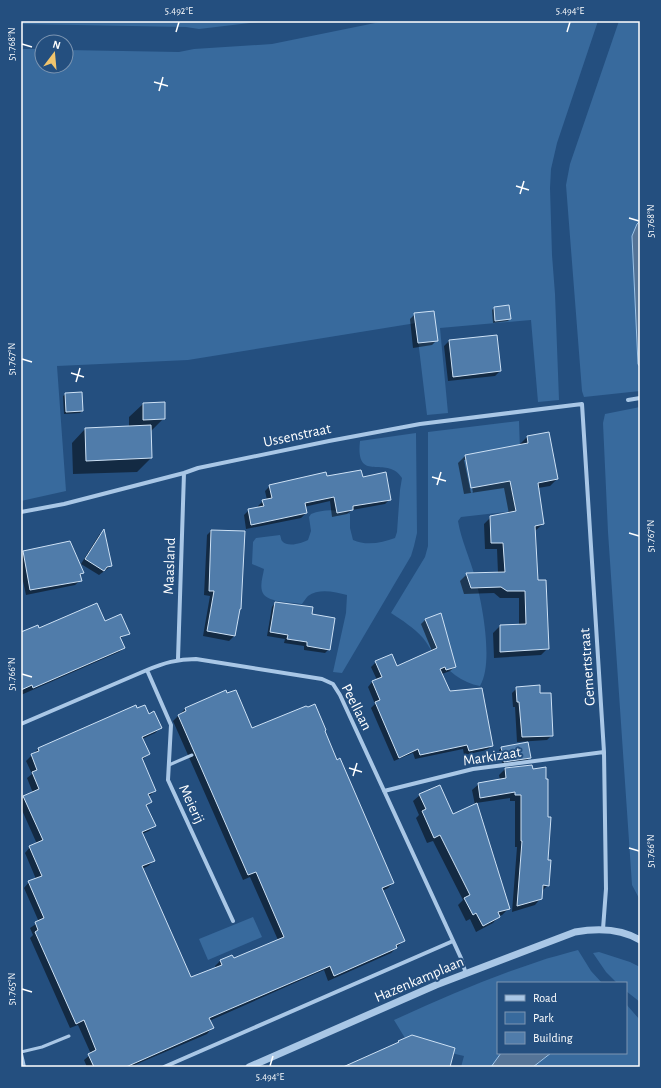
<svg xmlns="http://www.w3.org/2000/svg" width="661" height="1088" viewBox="0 0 661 1088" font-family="'Alegreya Sans',sans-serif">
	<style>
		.green { fill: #386a9d }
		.water { fill: #557497; stroke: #9dc3e7 }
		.shadow { fill: #0007; fill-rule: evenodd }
		.building { fill: #507caa; stroke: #cde1f5 }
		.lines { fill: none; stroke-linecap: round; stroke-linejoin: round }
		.service { stroke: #a9c7e6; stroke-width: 3 }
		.minor { stroke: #a9c7e6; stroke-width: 4 }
		.tertiary { stroke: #a9c7e6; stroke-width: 7 }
		.ticks { fill: none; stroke: #fff; stroke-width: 1.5 }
		.labels { text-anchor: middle; stroke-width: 4; stroke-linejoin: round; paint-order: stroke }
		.street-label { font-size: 15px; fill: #fff; stroke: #244f7f }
		.neatline { fill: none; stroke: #fff; stroke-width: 1.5 }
		.ticks-label { font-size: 10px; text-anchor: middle; fill: #fff }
	</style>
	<rect width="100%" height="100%" fill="#244f7f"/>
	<path class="green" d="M21,21H267L199,29L186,27L21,24Z
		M392,21H598L557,143L551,169L550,188L552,255L555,294L559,400L538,402L531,320L440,328L448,413L427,415L416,323L188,360L57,366L66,491L21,501V49H42V66H66V50L179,52L194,49L272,44L380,22Z
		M619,21H640V221L637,224L632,236L638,364L640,367V391L584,397L582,391L566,185L570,164Z
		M640,407V900L632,885L608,532L603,423L605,414Z
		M519,421L522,510L461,517L458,521C461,540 470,558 475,577C482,603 494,663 480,686C462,683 447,670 435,656C431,650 427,643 423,638C414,628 402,620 391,613L425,557L428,546V432Z
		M416,433L417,533L414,546L411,556L342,673L333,672L346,613L347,595C335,592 319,588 308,596C306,598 304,601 302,604C291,602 265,603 262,591C260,584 263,576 264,569L252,564L253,542L256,538L280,535C281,537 281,540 282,541C288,548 302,543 308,540L311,531L309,517L311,514C324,509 337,509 350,514V528L353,540C366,546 382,543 395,538L397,532L400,490L402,478C387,454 355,485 360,441Z
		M253,917L262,937L208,960L199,939Z
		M578,950L591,971L602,983H498V1053H501L491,1067H461L464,1056L408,1043L394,1020C441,999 488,978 537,962C550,957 565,954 578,950Z
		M599,952L630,962L640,967V1002L626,991V983H617L606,972L593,953Z
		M626,1004L640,1020V1067H533L551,1053H626Z"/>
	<path class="water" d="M640,221V367L638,364L632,236L637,224Z
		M501,1053H551L533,1067H491Z"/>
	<path class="shadow" d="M494,308L510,319L508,321L493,323L492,310Z
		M415,314L437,340L432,345L413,348L410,319Z
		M449,341L500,371L495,376L448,381L444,346Z
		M66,394L82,411L80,413L64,414L63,396Z
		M164,403V418L150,432L151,458L137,472L73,474L72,443L85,429L129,427V417L143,404Z
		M527,437L557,479L550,486L538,488L543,524L535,531L537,581L548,648L541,655L494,658L493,633L500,626L519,625V598H500L494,593L464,594L460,581L467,574L498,573L497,549H485L484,524L491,517L509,514L504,488L464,494L458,463L465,456L521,446L520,444ZM464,460H467L473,493H471Z
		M326,477L362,478L390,499L385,504L352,510L347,514L332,517L330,501L304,507L306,513L301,518L246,529L244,515L249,510L259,508L258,506L263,501L267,500L265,491L270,486Z
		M103,531L111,566L99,575L81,564L99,535Z
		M211,531L240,609L238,611L234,636L229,641L203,636L210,596L204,595L207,535Z
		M70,542L83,573L80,576L81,580L75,585L26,595L21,572V554L23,552Z
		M275,603L311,615L329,649L325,653L304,650V646L284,643L285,639L267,636L272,607Z
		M425,620L455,667L450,671L442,674L449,692L492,745L487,750L464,755L463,749L415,759L413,753L394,761L371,708L375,704L368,687L372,682L377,680L371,667L376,662L397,667L432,651L421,624Z
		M104,622L128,633L120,639L124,648L119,652L21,695V633L39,630Z
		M517,688L539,694L552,735L547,740L517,742L515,707H513L512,693Z
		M185,709L251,729L324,731L393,883L388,888L382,891L403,941L391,953L328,981L324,970L209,1021L212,1028L207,1034L130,1067H87L84,1060L91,1054L78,1025L70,1028L30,938L33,935L30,928L39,922L24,888L29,882L36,879L25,853L30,847L37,844L21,808V800L24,797L33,793L27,778L32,774L26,761L38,749L136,710L149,715L160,728L155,733L142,739L149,754L142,760L155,791L148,797L151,802L146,807L154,826L149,831L142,834L154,861L148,866L142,869L191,978L216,968L215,966L220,961L232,956L233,960L278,940L250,877L243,880L173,721Z
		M502,748L530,758L527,760L502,763L499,750Z
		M531,766L547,861L548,885L542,891L541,898L535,905L512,912L517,847H515V801H510V798L476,803L509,908L502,915L499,916L493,923L476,932L470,919L466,921L458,905L463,900L433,841L427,843L416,818L419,815L413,801L420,795L452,815L475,805L472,790L479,784L500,780L499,775L505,769Z"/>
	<path class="building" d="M509,305L511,319L495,321L494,307Z
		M434,311L438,341L418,343L414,313Z
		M497,335L501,371L453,377L449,340Z
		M82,392L83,411L66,412L65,393Z
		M165,402V419L143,420V403Z
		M151,425L152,458L86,461L85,428Z
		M549,432L558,479L538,483L544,524L535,526L538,580H546L549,649L500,652V625L526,624L525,591H507L501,587L471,588L466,573L505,572L503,543H491L490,516L516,511L510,481L471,488L465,455L528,443L527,436Z
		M361,470L363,477L386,472L391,500L353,506V510L337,513L334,497L305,503L307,513L251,525L248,509L264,506L262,500L272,498L269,485L326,472L327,476Z
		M104,529L112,566L107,567L104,571L85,559Z
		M211,530L245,531L241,609H240L235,636L207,631L214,591H209Z
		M70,541L84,573L80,574L82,581L30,590L23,551Z
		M275,602L313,607L312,614L335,618L330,650L307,646V642L287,639L288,635L270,632Z
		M97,603L105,621L121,614L130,634L120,637L125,648L33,688L32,685L21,690V632L38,625L39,628Z
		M441,613L456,667L446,670L445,667L440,669L450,691L482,688L493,746L469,751L467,745L420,755L418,749L399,758L375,702L380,700L372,681L382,677L375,661L392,654L397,666L437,648L425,619Z
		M540,685V693H551L553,736L522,737L519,702H517L516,687Z
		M226,690L227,693L236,690L252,728L306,706L308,707L315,704L326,730L325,731L337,760L340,758L394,883L382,888L405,941L396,945L397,948L334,976L330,966L209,1018L214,1028L126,1067H94L88,1054L96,1050L84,1020L76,1024L35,932L38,930L35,922L44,918L28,881L42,876L29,846L43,840L23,796L39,789L32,772L37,770L31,754L39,751L38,748L136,705L137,708L145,705L149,714L154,711L162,728L142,737L150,754L142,758L156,791L148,794L152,802L146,805L156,826L142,832L155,861L142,866L191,977L222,965L220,960L232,955L234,958L284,937L256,872L248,875L178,715L186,711L185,708Z
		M528,742L531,758L504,762L501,747Z
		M532,765L533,769L546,767V779H548V817H551L548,860H551L549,886L543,885L542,899L517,906L522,841H521V795H515V792L480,798L478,783L506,778L505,768Z
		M440,785L453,814L477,803L510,909L498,912L500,917L483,926L476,913L473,915L464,898L470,895L440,835L434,838L422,811L426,809L419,794Z
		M412,1035L455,1048L450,1067H343L399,1042L398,1041Z"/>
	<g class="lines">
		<path class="service" d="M169,765L192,755
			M21,1052L42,1047L69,1036"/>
		<path class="minor" d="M628,400L640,398
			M21,512L64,504L184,473L198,468L329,441L420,424L582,404L604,752L606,889L603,929
			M178,659L184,473
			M147,670L171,725L168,780L233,921
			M21,724L147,670C164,663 177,659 196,659L322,679L333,684L340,695L461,958L466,974
			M384,791L473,769L604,752
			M21,1054L24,1067
			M164,1067L453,941"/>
		<path class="tertiary" d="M249,1067L436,985L575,932C597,928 620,928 640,940"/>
	</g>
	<path class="ticks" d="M176,32L179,22M567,32L570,22M22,44L32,47M154,82L168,86M159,91L163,77M516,186L529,190M520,194L524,181M629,218L639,221M22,359L32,362M71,373L84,377M76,382L80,368M432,477L446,481M437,485L441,472M629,533L639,536M22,674L32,677M349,768L362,772M353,776L357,763M629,848L639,851M22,989L32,992M270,1066L273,1056"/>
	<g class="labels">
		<g class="street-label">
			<text transform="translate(297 435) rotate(-12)" y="5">Ussenstraat</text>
			<text transform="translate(169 566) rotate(-88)" y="5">Maasland</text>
			<text transform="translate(587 667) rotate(-94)" y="5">Gemertstraat</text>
			<text transform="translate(357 707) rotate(63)" y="5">Peellaan</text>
			<text transform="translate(492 756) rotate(-9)" y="5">Markizaat</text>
			<text transform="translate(192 804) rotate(65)" y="5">Meierij</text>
			<text transform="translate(419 979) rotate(-23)" y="5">Hazenkamplaan</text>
		</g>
	</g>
	<rect width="661" height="1088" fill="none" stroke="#244f7f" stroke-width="44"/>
	<rect x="497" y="982" width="130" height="72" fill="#244f7f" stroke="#7c95b2"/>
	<rect x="505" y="995" width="20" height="6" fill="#a9c7e6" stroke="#7c95b2"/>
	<text x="533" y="1002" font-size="12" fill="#ffffff">Road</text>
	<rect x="505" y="1012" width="20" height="12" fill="#386a9d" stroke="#7c95b2"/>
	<text x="533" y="1022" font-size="12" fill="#ffffff">Park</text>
	<rect x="505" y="1032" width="20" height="12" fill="#507caa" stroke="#7c95b2"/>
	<text x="533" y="1042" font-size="12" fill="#ffffff">Building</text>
	<g transform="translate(54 54) rotate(16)"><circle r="19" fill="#244f7f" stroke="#7c95b2"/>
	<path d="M0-3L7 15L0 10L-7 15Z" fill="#f1c56d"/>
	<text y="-6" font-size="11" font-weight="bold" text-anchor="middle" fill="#ffffff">N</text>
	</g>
	<rect x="22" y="22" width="617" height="1044" class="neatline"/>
	<g class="ticks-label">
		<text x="179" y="14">5.492°E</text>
		<text x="570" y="14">5.494°E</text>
		<text transform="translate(11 44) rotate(-90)" y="4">51.768°N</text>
		<text transform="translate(650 221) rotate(-90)" y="4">51.768°N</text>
		<text transform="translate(11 359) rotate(-90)" y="4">51.767°N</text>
		<text transform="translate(650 536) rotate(-90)" y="4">51.767°N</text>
		<text transform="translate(11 674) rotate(-90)" y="4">51.766°N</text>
		<text transform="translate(650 851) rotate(-90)" y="4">51.766°N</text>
		<text transform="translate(11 989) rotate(-90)" y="4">51.765°N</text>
		<text x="270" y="1080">5.494°E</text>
	</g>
</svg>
